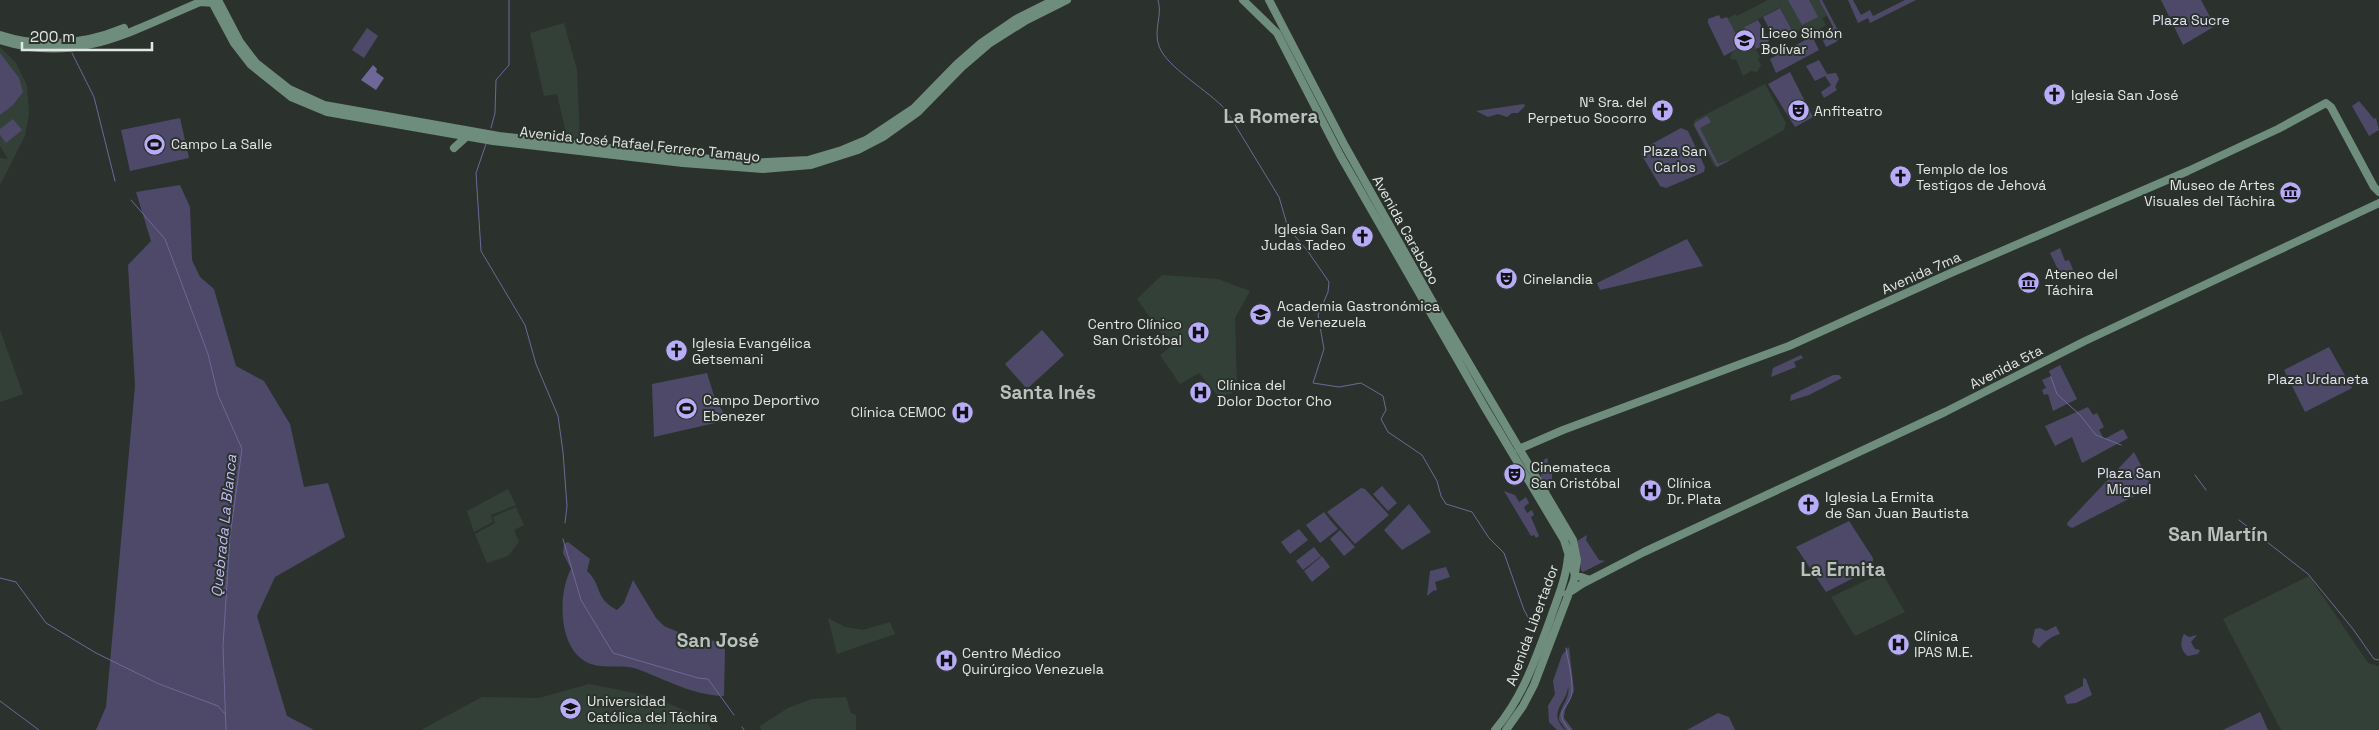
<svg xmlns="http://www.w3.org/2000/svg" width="2379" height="730" viewBox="0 0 2379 730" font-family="'Space Grotesk',sans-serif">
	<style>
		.built { fill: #334038 }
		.green { fill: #4e4969 }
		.water { fill: #6f6798 }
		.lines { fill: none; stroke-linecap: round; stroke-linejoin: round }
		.stream { stroke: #6f6798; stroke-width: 1 }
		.secondary { stroke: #6f8d7c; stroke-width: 8 }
		.labels { text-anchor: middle; stroke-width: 4; stroke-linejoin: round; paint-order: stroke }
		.park-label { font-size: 14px; fill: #e4e2f2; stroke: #2b322d }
		.poi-label { font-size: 14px; fill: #e3e7e4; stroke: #2b322d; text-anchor: start }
		.street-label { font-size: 14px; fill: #e3e7e4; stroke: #2b322d }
		.water-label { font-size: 15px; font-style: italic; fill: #c3baf6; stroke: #2b322d }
		.district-label { font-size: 19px; font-weight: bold; fill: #b9c1bc; stroke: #2b322d }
	</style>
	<rect width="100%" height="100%" fill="#2b322d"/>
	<path class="built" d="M1768,0H1819L1827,16L1822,18L1826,25L1811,35L1809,33L1803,36L1799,30L1794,33L1780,7L1744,27L1760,57L1758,59L1761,65L1757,72L1751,71L1743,76L1736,59L1733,60L1730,58L1732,52L1742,46L1727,19L1735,14L1737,16Z
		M564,23L577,70L580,142L568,141L557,94L544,96L530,33Z
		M0,47L16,63L27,86L29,113L25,136L0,185V158L8,159L0,146Z
		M1765,84L1786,123L1784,130L1732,159L1717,167L1714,166L1693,124L1695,120Z
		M1162,275L1218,279L1250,291L1235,318L1237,385L1231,394L1218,396L1199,373L1180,384L1160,355L1171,347L1137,299Z
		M0,330L23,394L0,402Z
		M508,489L516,505L491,515L493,522L474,532L467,511Z
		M516,507L524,525L514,530L519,542L508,556L487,563L475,534L495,523L493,517Z
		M1882,573L1905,612L1855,636L1831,597Z
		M2309,576L2368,663L2379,666V730H2281L2223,619Z
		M828,618L845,627L863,630L890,622L895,634L837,654Z
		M589,684L650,696L706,719L711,730H421L482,697L539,698Z
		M846,697L851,713L856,715V730H761L760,726L788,708L812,699Z"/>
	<path class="green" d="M1788,0H1809L1818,17L1802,25Z
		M1819,0H1822L1841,36L1836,42L1826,47L1820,34L1833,27Z
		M1848,0H1853L1861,15L1870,10L1873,16L1905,0H1916L1870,23L1868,18L1858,23Z
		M2161,0H2201L2215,26L2183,45Z
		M1780,8L1792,30L1777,38H1774L1763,17Z
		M1719,15L1721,19L1727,17L1742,46L1724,56L1708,23V19Z
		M1758,20L1769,40L1767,44L1756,49L1744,27Z
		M367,28L378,36L364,58L352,50Z
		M1809,38H1813L1819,50L1776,73L1770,59Z
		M0,53L19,78L23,92L13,105L0,115Z
		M1819,60L1827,74L1836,73L1839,79L1835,87L1837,90L1824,98L1821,92L1831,85L1825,76L1815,81L1806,66Z
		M1790,72L1813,117L1795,127L1768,84Z
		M2359,101L2374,119L2376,118L2379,130L2369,136L2352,106Z
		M1524,104L1525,106L1518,113H1512L1507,117L1498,114L1488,117L1476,111Z
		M1707,116L1711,122L1700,128L1718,164L1732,159L1717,167L1694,125L1696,122Z
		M180,118L189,158L130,171L121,130Z
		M13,119L22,130L6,143L0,135V129Z
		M1681,128L1688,131L1705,167L1704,172L1666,188L1660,186L1641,154L1648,146Z
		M180,185L190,207L192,260L200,277L214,289L236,366L264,381L290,424L304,487L328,483L345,537L275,577L257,616L287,716L314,730H96L106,707L135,386L128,265L151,241L136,192Z
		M1687,239L1703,266L1600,290L1597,283Z
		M2060,248L2065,261L2069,260L2074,272L2062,278L2050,253Z
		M1042,330L1064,355L1027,389L1005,364Z
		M2329,347L2352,388L2305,412L2284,370Z
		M1801,355L1803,358L1794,362L1796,367L1771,377L1773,368Z
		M2060,365L2077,399L2053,411L2048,394L2044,395L2042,390L2046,388L2042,380L2051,376L2049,371Z
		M707,373L715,399L728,420L654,437L652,384Z
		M1833,375H1839L1842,378L1809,395L1790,401L1791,395Z
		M2088,407L2093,415L2097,413L2104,427L2099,430L2104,439L2123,429L2128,438L2082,463L2072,437L2055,446L2045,426Z
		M2134,452L2152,487L2072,528L2068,526L2067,523Z
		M1546,458L1548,459L1547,465L1552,472V489L1549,491L1540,479L1542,472L1539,466Z
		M1382,486L1397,503L1388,511L1373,494Z
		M1361,488L1365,489L1389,515L1355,544L1327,512Z
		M1504,491L1515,495L1519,502L1526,497L1529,503L1524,507L1527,513L1532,510L1534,515L1531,517L1539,536L1536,538L1534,535L1531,536Z
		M1409,504L1431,532L1402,550L1384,530Z
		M1324,512L1331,521L1319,530L1331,521L1338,529L1320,543L1306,525Z
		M1849,521L1873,558V568L1826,592L1796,547Z
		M1299,529L1308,540L1290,554L1281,542Z
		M1340,530L1355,547L1344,556L1330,539Z
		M1587,535L1586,540L1599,560L1605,561L1583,572L1581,570L1577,541Z
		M568,542L590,559L587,571C603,586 594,598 617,610L624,603L633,580L656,618L664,626L697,640L718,641L723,644L725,650L724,696C692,695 667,680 637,669C623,664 606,669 591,664C558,653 557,595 571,569L563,553L564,544Z
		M1314,547L1321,556L1303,570L1296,561Z
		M1322,556L1330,567L1312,582L1304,571Z
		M1446,567L1450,577L1435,582L1437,590L1433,591L1427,596L1430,571Z
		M2056,626L2060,634C2051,636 2045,642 2039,648L2032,642L2035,629L2040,628L2046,631Z
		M2184,634L2189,637L2197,635L2191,642L2195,649L2200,650L2198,654L2188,656C2180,651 2180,641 2184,634Z
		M1569,647L1574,691L1565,710L1564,718L1573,730H1566L1559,720C1559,707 1571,698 1568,686C1568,703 1546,711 1565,730H1557L1549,722L1548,706L1555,694L1553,681L1562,655Z
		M2083,678L2086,679L2092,695L2076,703L2067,704L2064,696L2083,686Z
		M2260,712L2268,730H2223Z
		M1718,713L1729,717L1735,730H1687Z"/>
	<path class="water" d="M373,65L377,69L376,72L384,78L376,90L361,80Z"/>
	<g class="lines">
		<path class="stream" d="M1158,0C1163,15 1153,30 1159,46C1166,67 1209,91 1226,110L1279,197L1288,228L1307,250L1329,282L1328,292L1318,315L1324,349L1313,383L1339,387L1361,383L1383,396L1386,410L1381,419L1388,432L1422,455L1437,481L1441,496L1446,504L1472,512L1489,538L1504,553L1524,610L1529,619
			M72,53L94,97L115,181
			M491,128L495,113L496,80L509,65V0
			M486,144L476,173L481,251L525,325L536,364L558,416L563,452L567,506L565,523
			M131,200L165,239L208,354L218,395L242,449L230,536L223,646L226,730
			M2051,377L2057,394L2080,415L2096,435L2121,445
			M2195,475L2206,490
			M2239,520L2308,574L2353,629L2374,659L2379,660
			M563,539L581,600L613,653L698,678L708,679L734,715
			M0,578L16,582L46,623L96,653L159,684L218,706L225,714
			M1566,648C1568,662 1573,678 1572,692C1570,709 1551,710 1570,730
			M0,701L39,730
			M742,727L744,730"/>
		<path class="secondary" d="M211,0L234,43L251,65L291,97L327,112L493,141L683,163L763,169L811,165L858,150L883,137L918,112L962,67L990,43L1025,21L1067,0
			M218,0L240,42L256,63L289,89L324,105L499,136L748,163L808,160L842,150L866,140L914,108L957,64L981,43L1016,19L1054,0
			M1243,0L1277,33L1340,155L1484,406L1564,540L1575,575L1590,580
			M1269,0L1345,146L1431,299L1573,540L1577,560L1574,580L1534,685L1523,706L1506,730
			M0,35C43,49 83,45 124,28
			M0,40C77,65 131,31 200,2L215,3
			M454,148L466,137
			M1519,449L1563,430L1789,346L1953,272L2188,171L2278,129L2326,103L2331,107L2374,187L2379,192
			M1567,594L1582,584L1644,552L1945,412L2085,341L2379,203
			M1495,730C1523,697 1535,660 1550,620C1557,599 1566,579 1568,557"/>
	</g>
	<defs>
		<symbol id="university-disc" viewBox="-11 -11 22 22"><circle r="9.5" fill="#b8abf7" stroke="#2b322d"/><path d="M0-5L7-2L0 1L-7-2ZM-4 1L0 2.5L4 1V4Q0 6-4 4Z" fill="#111"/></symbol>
		<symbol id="church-disc" viewBox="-11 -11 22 22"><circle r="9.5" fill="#b8abf7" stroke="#2b322d"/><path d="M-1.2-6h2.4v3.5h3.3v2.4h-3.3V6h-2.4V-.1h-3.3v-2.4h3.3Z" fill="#111"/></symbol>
		<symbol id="theatre-disc" viewBox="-11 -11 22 22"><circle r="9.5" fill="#b8abf7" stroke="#2b322d"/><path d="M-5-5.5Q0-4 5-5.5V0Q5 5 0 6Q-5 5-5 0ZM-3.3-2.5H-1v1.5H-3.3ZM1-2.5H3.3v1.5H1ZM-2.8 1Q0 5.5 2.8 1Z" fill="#111"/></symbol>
		<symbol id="stadium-disc" viewBox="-11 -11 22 22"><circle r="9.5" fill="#b8abf7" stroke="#2b322d"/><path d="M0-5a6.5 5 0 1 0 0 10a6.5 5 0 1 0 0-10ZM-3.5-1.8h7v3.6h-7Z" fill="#111"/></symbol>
		<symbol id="museum-disc" viewBox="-11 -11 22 22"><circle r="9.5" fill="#b8abf7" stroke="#2b322d"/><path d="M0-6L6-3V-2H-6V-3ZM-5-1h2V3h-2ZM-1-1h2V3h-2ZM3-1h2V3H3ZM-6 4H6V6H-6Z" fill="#111"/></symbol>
		<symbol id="hospital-disc" viewBox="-11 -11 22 22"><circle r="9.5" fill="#b8abf7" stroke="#2b322d"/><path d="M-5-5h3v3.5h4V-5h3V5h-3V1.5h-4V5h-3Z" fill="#111"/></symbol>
	</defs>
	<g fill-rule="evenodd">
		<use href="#university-disc" x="1732" y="28" width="25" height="25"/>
		<use href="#church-disc" x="2042" y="82" width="25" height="25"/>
		<use href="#church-disc" x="1650" y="98" width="25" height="25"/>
		<use href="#theatre-disc" x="1786" y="98" width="25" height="25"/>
		<use href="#stadium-disc" x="142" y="132" width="25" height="25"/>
		<use href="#church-disc" x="1888" y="164" width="25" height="25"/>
		<use href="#museum-disc" x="2278" y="180" width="25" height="25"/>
		<use href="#church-disc" x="1350" y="224" width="25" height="25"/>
		<use href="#theatre-disc" x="1494" y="266" width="25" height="25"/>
		<use href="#museum-disc" x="2016" y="270" width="25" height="25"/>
		<use href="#university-disc" x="1248" y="302" width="25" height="25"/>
		<use href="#hospital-disc" x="1186" y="320" width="25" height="25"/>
		<use href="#church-disc" x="664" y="338" width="25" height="25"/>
		<use href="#hospital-disc" x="1188" y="380" width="25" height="25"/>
		<use href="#stadium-disc" x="674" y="396" width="25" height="25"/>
		<use href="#hospital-disc" x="950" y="400" width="25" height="25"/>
		<use href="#theatre-disc" x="1502" y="462" width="25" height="25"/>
		<use href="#hospital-disc" x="1638" y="478" width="25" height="25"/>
		<use href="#church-disc" x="1796" y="492" width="25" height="25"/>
		<use href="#hospital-disc" x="1886" y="632" width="25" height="25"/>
		<use href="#hospital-disc" x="934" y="648" width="25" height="25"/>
		<use href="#university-disc" x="558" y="696" width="25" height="25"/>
	</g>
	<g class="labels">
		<g class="park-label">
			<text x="2191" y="25">Plaza Sucre</text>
			<text x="1675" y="156">Plaza San<tspan x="1675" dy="16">Carlos</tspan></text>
			<text x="2318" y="384">Plaza Urdaneta</text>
			<text x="2129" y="478">Plaza San<tspan x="2129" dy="16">Miguel</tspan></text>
		</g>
		<g class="poi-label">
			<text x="1761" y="38">Liceo Simón<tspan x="1761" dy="16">Bolívar</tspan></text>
			<text x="2071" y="100">Iglesia San José</text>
			<text x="1647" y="107" text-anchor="end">Nª Sra. del<tspan x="1647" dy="16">Perpetuo Socorro</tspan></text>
			<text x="1814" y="116">Anfiteatro</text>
			<text x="171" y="149">Campo La Salle</text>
			<text x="1916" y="174">Templo de los<tspan x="1916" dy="16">Testigos de Jehová</tspan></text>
			<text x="2275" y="190" text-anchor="end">Museo de Artes<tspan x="2275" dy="16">Visuales del Táchira</tspan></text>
			<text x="1346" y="234" text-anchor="end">Iglesia San<tspan x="1346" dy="16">Judas Tadeo</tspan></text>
			<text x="2045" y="279">Ateneo del<tspan x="2045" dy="16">Táchira</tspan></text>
			<text x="1523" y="284">Cinelandia</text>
			<text x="1277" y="311">Academia Gastronómica<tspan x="1277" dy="16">de Venezuela</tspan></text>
			<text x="1182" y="329" text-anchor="end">Centro Clínico<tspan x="1182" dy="16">San Cristóbal</tspan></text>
			<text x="692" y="348">Iglesia Evangélica<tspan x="692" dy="16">Getsemani</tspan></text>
			<text x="1217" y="390">Clínica del<tspan x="1217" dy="16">Dolor Doctor Cho</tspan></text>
			<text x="703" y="405">Campo Deportivo<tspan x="703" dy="16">Ebenezer</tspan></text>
			<text x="946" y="417" text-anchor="end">Clínica CEMOC</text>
			<text x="1531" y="472">Cinemateca<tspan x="1531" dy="16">San Cristóbal</tspan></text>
			<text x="1667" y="488">Clínica<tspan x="1667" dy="16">Dr. Plata</tspan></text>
			<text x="1825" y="502">Iglesia La Ermita<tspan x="1825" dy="16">de San Juan Bautista</tspan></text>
			<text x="1914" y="641">Clínica<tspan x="1914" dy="16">IPAS M.E.</tspan></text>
			<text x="962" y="658">Centro Médico<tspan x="962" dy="16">Quirúrgico Venezuela</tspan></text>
			<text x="587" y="706">Universidad<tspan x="587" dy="16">Católica del Táchira</tspan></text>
		</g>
		<g class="street-label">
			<text transform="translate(640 144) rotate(6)" y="5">Avenida José Rafael Ferrero Tamayo</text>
			<text transform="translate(1406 230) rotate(61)" y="5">Avenida Carabobo</text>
			<text transform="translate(1921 273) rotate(-24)" y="5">Avenida 7ma</text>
			<text transform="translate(2006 367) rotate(-27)" y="5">Avenida 5ta</text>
			<text transform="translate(1532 625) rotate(-70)" y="5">Avenida Libertador</text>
		</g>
		<g class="water-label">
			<text transform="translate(224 526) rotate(-84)" y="5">Quebrada La Blanca</text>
		</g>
		<g class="district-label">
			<text x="1271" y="123">La Romera</text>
			<text x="1048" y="399">Santa Inés</text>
			<text x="2218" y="541">San Martín</text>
			<text x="1843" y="576">La Ermita</text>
			<text x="718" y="647">San José</text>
		</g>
	</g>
	<path d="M22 42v8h130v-8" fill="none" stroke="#e3e7e4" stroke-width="2.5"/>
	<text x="30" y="42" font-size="15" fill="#e3e7e4" stroke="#2b322d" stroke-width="4" paint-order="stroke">200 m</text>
</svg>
